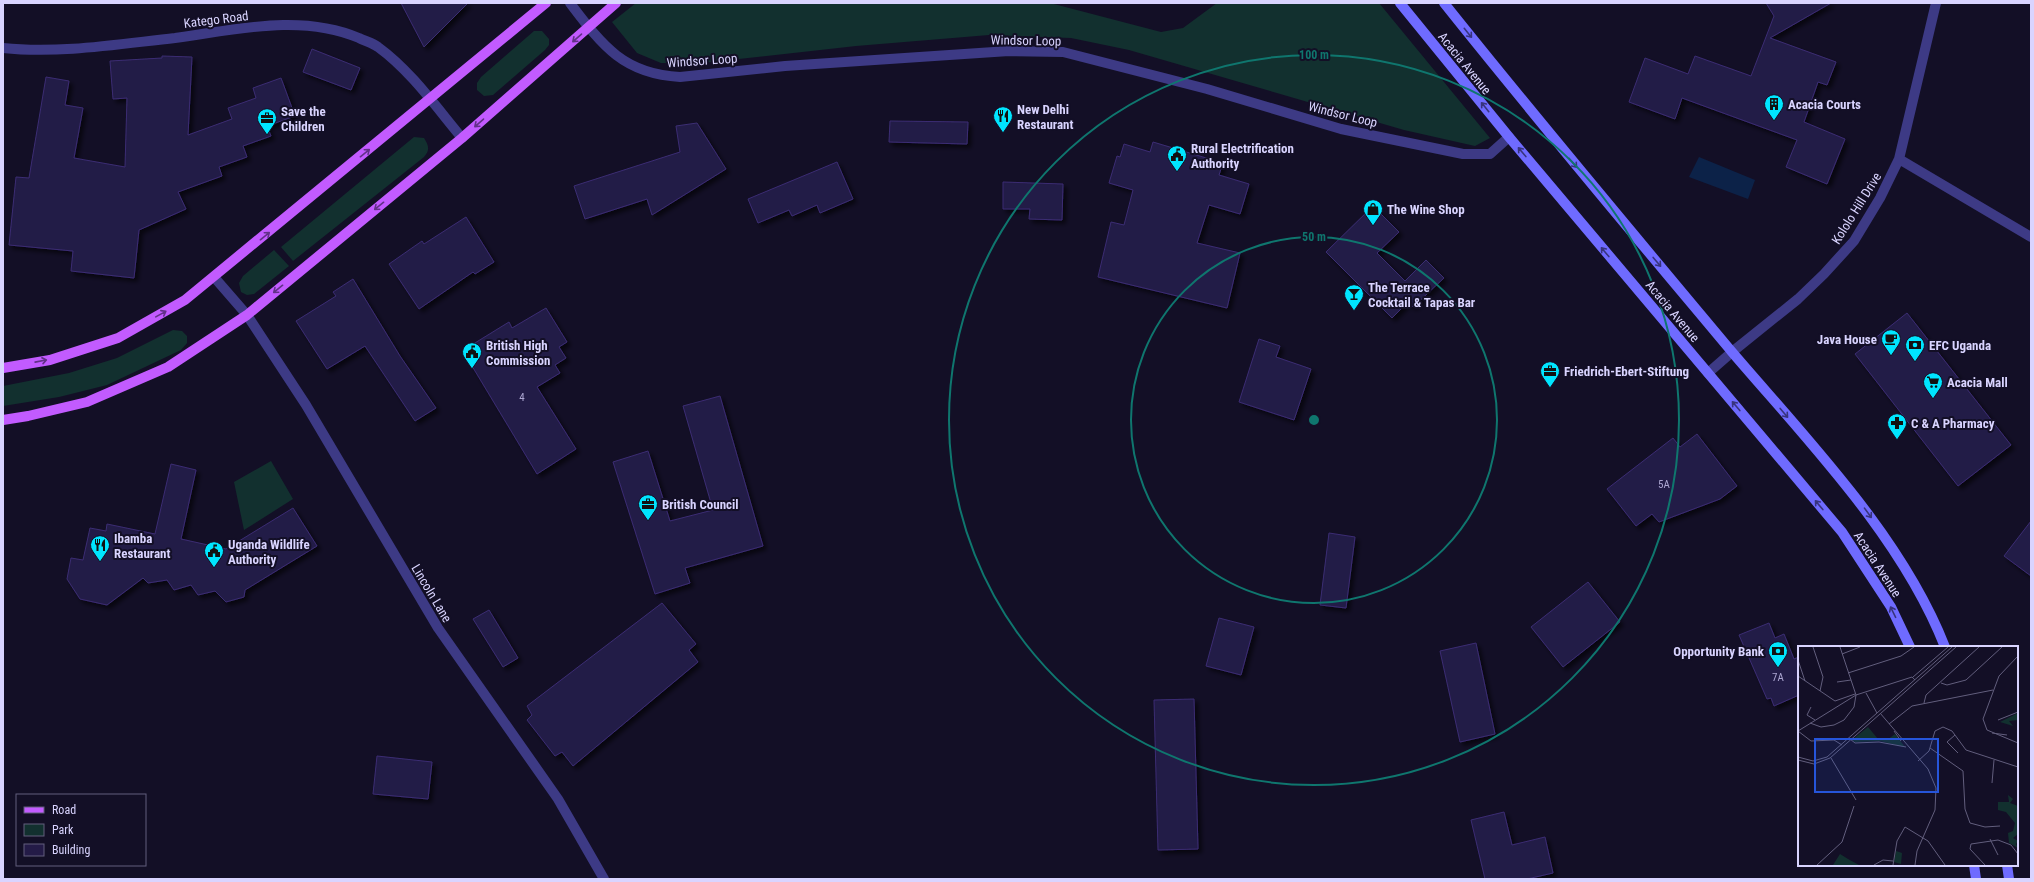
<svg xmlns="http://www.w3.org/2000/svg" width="2034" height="882" viewBox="0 0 2034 882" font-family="'Roboto Condensed',sans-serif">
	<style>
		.green { fill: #12302f }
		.water { fill: #0c2248 }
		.building { fill: #241b47; stroke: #3b2d73; filter: url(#shadow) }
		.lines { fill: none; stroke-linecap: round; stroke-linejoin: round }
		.street { stroke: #3d3a85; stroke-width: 10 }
		.secondary { stroke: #6f6bff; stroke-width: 10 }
		.primary { stroke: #c25bff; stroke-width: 10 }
		.oneway { stroke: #38347d }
		.oneway2 { stroke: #623188 }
		.ring { fill: none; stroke: #0f766e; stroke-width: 2 }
		.labels { text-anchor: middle; stroke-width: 4; stroke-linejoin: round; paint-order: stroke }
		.number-label { font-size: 11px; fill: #aca6d1 }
		.street-label { font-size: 13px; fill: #d9d4ff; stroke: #130f26 }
		.poi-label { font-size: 13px; font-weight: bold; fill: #d9d4ff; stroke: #130f26; text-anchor: start }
		.inset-road { fill: none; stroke: #625e7d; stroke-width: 1 }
		.view { fill: #2655da; fill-opacity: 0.15; stroke: #2655da; stroke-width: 2 }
		.inset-edge { fill: none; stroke: #d9d4ff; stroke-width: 2 }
		.centre { fill: #0f766e; stroke: #130f26; stroke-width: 2 }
		.ring-label { font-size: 12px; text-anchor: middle; font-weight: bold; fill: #0f766e; stroke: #130f26; stroke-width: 4; stroke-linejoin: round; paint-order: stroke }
	</style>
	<defs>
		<filter id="shadow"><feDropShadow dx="3.5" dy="3.5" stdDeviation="2" flood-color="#0009"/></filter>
	</defs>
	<rect width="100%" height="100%" fill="#130f26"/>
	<path class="green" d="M636,3H1050L1161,32L1183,28L1217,3H1379L1490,138L1475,146L1404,130L1129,50L1071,38L989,35L856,46L702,63H661L637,53L612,22Z
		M534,31H542L549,39V45L545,50L493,95L484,96L477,90V83L481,77Z
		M414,137L424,138C429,146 430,150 424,157L293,261L281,247Z
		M274,250L289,266L254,294L247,295L241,292L239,283L243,276Z
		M173,330L182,331L187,336V343L181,350L107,385L59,397L3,406V386L69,373L117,358Z
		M271,461L293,499L244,530L234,482Z"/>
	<path class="water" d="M1699,157L1755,180L1748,199L1689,177Z"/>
	<path class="building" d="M401,3H468L424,47Z
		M1766,3H1831L1770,38L1836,62L1827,85L1818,82L1804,122L1845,139L1827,184L1786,167L1797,140L1682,98L1675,119L1629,102L1645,58L1688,74L1695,56L1751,76L1774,16Z
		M312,49L360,68L351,90L303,72Z
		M162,56L192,57L188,135L232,119L228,108L256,98L253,88L281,78L295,116L267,126L271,136L243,146L247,157L219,167L222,176L178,192L186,209L139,230L134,278L71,271L73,251L9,245L16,177L29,178L46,77L69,81L65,105L83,108L74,158L125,167L127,98L113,99L110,61L162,58Z
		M890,121L968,122L967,144L889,142Z
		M697,123L726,169L652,215L647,199L585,219L574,186L680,152L676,126Z
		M1153,142L1223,163L1219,175L1249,184L1240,214L1209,205L1197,243L1240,253L1227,308L1098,277L1111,222L1124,225L1133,190L1109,183L1117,156L1120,157L1124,144L1150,152Z
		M837,162L853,199L820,213L817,205L792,216L789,210L758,223L748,199Z
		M1003,182L1063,184L1062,220L1029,219L1030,209H1003Z
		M1373,206L1399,232L1377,253L1405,281L1426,260L1444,278L1413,307L1408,302L1392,318L1326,252Z
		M466,217L494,262L475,274L473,272L419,309L389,264L422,241L424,244Z
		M353,279L400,356L436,408L415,421L365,346L327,369L296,321L336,296L333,292Z
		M546,308L567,342L559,347L566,358L555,365L560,373L537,387L576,449L537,474L469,361L476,356L470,346L509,322L512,328Z
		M1907,313L2011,445L1958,486L1855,354Z
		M1259,339L1280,346L1276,357L1311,369L1294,420L1239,402Z
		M720,396L763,546L685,568L690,583L655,594L613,462L648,451L670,521L713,510L683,406Z
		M1697,434L1737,486L1720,499L1659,522L1652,514L1636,526L1607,489L1673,438L1680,447Z
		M171,464L196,470L181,539L226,549L293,508L317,546L245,590L244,597L226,602L215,591L198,595L191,585L174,590L167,580L148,583L143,578L107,605L80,599L67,579L71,558L83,560L90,528L106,531L107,524L155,534Z
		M2031,521V576L2004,556Z
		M1329,533L1355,537L1346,608L1320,605Z
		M1588,582L1620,622L1563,667L1531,627Z
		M662,603L696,644L689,650L698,662L573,766L562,752L555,756L527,720L532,715L527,706Z
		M489,610L518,658L503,667L473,619Z
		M1219,618L1254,627L1241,675L1206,666Z
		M1769,623L1775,638L1784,634L1794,659L1799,657V695L1774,706L1771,698L1767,699L1739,635Z
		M1476,643L1495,734L1460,742L1440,651Z
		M1194,699L1198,849L1158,850L1154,700Z
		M377,756L432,762L428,799L373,794Z
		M1504,812L1512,845L1545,837L1553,873L1527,879H1485L1471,820Z"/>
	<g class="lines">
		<path class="street" d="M570,3C602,45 623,74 680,77L785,66L1009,51L1063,52L1207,89L1341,129L1463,154H1490L1509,137
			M3,48C59,54 119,44 175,38C235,30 301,13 359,38C365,41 373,43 378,47C411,71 436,107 462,138
			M1899,159L2031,237
			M214,277L247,315L306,405L438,628L558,799L604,879
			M1708,373L1732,352L1798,299L1824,274L1854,241L1880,198L1899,159L1936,3"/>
		<path class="secondary" d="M1400,3L1509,137L1842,532L1891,607L1910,647
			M1444,3C1538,121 1635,236 1732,352C1808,441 1902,537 1945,647
			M1974,865L1976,879
			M2007,865L2009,879"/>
		<path class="primary" d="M3,368L50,360L118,338L185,300L546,3
			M3,420L28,416L87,402L168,367L247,315L462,138L616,3"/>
	</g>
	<defs><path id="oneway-shaft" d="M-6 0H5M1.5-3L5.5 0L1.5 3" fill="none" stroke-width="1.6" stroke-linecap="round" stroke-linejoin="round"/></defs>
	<g class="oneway">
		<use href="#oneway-shaft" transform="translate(1468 33) rotate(51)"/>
		<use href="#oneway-shaft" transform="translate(1485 107) rotate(-129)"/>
		<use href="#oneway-shaft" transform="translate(1522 152) rotate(-130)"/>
		<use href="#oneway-shaft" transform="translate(1573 163) rotate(50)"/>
		<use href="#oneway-shaft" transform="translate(1605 252) rotate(-130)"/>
		<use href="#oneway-shaft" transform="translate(1657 262) rotate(50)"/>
		<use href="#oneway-shaft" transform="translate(1736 406) rotate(-130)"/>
		<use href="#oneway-shaft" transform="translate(1784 413) rotate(50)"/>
		<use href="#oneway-shaft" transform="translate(1819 505) rotate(-130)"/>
		<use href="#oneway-shaft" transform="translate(1868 513) rotate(54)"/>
		<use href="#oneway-shaft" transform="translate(1893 612) rotate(-116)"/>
	</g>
	<g class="oneway2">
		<use href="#oneway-shaft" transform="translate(577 38) rotate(139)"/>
		<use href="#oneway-shaft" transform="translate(479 123) rotate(139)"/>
		<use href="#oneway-shaft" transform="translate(365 153) rotate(-39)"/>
		<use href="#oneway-shaft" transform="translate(379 206) rotate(141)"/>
		<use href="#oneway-shaft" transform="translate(265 236) rotate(-39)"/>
		<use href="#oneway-shaft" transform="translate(278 289) rotate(141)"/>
		<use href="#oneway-shaft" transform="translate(161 314) rotate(-29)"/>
		<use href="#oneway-shaft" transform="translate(41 361) rotate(-11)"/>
	</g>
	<g class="ring">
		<circle cx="1314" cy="420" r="183"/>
		<circle cx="1314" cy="420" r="365"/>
	</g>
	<defs>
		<symbol id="building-pin" viewBox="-11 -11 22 30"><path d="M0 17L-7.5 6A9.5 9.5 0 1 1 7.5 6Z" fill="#00e5ff" stroke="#130f26"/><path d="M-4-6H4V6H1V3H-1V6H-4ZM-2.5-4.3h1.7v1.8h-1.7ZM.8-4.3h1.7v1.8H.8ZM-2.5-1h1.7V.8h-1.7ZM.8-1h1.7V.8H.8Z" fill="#111"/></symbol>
		<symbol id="restaurant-pin" viewBox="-11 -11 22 30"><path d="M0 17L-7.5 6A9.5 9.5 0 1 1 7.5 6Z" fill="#00e5ff" stroke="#130f26"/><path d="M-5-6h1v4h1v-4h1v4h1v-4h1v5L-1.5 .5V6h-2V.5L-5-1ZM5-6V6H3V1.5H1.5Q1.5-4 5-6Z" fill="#111"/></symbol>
		<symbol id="office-pin" viewBox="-11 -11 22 30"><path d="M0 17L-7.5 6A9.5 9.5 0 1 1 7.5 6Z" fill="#00e5ff" stroke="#130f26"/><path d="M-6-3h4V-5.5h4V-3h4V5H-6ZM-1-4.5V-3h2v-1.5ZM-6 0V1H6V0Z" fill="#111"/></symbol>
		<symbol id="civic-pin" viewBox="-11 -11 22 30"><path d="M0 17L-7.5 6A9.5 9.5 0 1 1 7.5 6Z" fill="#00e5ff" stroke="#130f26"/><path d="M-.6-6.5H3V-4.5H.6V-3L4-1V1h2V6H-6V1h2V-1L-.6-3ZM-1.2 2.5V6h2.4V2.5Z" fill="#111"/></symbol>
		<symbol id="shop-pin" viewBox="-11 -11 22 30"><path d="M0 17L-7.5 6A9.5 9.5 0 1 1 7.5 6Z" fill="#00e5ff" stroke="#130f26"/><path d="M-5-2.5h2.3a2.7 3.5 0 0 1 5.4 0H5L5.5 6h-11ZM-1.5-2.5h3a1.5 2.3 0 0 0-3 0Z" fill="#111"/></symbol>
		<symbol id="bar-pin" viewBox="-11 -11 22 30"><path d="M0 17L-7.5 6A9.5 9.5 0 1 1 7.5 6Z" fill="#00e5ff" stroke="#130f26"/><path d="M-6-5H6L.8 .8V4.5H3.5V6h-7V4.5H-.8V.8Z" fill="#111"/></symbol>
		<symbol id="cafe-pin" viewBox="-11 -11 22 30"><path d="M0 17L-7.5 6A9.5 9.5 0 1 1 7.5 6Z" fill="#00e5ff" stroke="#130f26"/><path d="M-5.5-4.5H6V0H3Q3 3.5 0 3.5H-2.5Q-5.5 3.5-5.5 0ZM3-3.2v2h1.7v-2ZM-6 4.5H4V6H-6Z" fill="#111"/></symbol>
		<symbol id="bank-pin" viewBox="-11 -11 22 30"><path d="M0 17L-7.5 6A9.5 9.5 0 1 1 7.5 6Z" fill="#00e5ff" stroke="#130f26"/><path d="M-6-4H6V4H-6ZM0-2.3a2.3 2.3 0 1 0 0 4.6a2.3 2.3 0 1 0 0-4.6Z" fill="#111"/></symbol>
		<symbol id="supermarket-pin" viewBox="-11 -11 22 30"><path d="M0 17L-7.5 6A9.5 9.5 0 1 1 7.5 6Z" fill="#00e5ff" stroke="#130f26"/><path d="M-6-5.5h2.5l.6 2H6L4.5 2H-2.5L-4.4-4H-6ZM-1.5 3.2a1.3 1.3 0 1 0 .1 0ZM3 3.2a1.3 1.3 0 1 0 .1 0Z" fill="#111"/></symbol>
		<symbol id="pharmacy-pin" viewBox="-11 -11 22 30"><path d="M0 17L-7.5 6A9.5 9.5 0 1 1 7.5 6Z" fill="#00e5ff" stroke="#130f26"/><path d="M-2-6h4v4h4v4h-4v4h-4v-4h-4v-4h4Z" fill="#111"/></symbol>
	</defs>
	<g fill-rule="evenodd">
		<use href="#building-pin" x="1763" y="93" width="22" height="30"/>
		<use href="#restaurant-pin" x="992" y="105" width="22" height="30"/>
		<use href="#office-pin" x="256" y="107" width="22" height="30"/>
		<use href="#civic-pin" x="1166" y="144" width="22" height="30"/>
		<use href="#shop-pin" x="1362" y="198" width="22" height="30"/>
		<use href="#bar-pin" x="1343" y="283" width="22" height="30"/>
		<use href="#cafe-pin" x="1880" y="328" width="22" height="30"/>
		<use href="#bank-pin" x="1904" y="334" width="22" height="30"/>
		<use href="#civic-pin" x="461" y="341" width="22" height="30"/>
		<use href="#office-pin" x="1539" y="360" width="22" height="30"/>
		<use href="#supermarket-pin" x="1922" y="371" width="22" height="30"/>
		<use href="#pharmacy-pin" x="1886" y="412" width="22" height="30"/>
		<use href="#office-pin" x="637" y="493" width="22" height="30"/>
		<use href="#restaurant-pin" x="89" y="534" width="22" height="30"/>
		<use href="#civic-pin" x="203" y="540" width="22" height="30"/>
		<use href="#bank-pin" x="1767" y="640" width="22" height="30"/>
	</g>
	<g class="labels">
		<g class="number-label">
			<text x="522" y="401">4</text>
			<text x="1664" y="488">5A</text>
			<text x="1778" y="681">7A</text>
		</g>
		<g class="street-label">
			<text transform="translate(216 19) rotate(-7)" y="5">Katego Road</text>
			<text transform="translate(1026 40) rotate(1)" y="5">Windsor Loop</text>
			<text transform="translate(702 60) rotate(-4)" y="5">Windsor Loop</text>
			<text transform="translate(1465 63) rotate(51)" y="5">Acacia Avenue</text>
			<text transform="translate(1343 114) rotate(14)" y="5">Windsor Loop</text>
			<text transform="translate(1856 208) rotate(-58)" y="5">Kololo Hill Drive</text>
			<text transform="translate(1673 311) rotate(50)" y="5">Acacia Avenue</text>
			<text transform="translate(1878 564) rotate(57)" y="5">Acacia Avenue</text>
			<text transform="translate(432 593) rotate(59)" y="5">Lincoln Lane</text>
		</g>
		<g class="poi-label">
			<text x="1788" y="109">Acacia Courts</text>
			<text x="1017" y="114">New Delhi<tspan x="1017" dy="15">Restaurant</tspan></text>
			<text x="281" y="116">Save the<tspan x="281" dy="15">Children</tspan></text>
			<text x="1191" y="153">Rural Electrification<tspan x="1191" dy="15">Authority</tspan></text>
			<text x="1387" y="214">The Wine Shop</text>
			<text x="1368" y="292">The Terrace<tspan x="1368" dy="15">Cocktail &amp; Tapas Bar</tspan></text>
			<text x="1877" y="344" text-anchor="end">Java House</text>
			<text x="486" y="350">British High<tspan x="486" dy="15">Commission</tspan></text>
			<text x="1929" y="350">EFC Uganda</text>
			<text x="1564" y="376">Friedrich-Ebert-Stiftung</text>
			<text x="1947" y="387">Acacia Mall</text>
			<text x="1911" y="428">C &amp; A Pharmacy</text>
			<text x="662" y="509">British Council</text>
			<text x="114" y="543">Ibamba<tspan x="114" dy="15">Restaurant</tspan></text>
			<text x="228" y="549">Uganda Wildlife<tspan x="228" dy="15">Authority</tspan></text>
			<text x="1764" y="656" text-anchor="end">Opportunity Bank</text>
		</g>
	</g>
	<g transform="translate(1798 646)">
		<rect width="220" height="220" fill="#130f26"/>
		<path d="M220,67V74L211,75L215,80L202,76ZM70,81L80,93L89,94L97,88L107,101L82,95L57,96L54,94ZM210,149L215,153L212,157L220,160V188L215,192L220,195L218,198L220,202L211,197L210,187L215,185L217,177L208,166L200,164V156H211ZM98,205L104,207L103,218L96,216ZM42,208L50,213L61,219H35Z" fill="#12302f"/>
		<path class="inset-road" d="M15,1L25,31L22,45M44,8L62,1M220,10L201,30L185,73L189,84L220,97M0,14L7,35M50,27L103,10L116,1M0,30L37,55L57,48M115,31L150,1M39,36L53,34M143,37L149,39L168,34L204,1M68,47L79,67M126,57L128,49L181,1M13,61L9,69L17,74M82,67L130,123L138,142L137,164L119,205L117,219M200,74L220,66M12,77L23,81L36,79L46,74L56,61L58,49L42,1M91,78L114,60L195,44M0,85L58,49L114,31L117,34M0,85L13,95L36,94L44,99M96,85L103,95M194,87L209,89M157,89L149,96L160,107M52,93L57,97L81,96L108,101M132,102L165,125L167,163L172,177L187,181L202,180M0,111L15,115L29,111L154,1M33,112L58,154M0,114L16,118L32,112L158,1M120,115L131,105L137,85L145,81L154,85L168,104L220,121M194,137L196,114M192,193L200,209M19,219L44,196L56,160M76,219L85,214L95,215M95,219L99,195L107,181L130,195L147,219M187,219L172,203L173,198L200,194L213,199L220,208"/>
		<path class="view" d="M17,93H140V146H17Z"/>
		<rect width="220" height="220" class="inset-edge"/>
	</g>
	<circle cx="1314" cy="420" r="6" class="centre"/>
	<g class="ring-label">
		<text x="1314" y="59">100 m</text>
		<text x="1314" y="241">50 m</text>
	</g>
	<rect width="2034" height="882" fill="none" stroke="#d9d4ff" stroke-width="8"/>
	<rect x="16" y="794" width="130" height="72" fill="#130f26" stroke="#625e7d"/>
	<rect x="24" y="807" width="20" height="6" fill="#c25bff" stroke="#625e7d"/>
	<text x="52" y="814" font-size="12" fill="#d9d4ff">Road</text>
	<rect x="24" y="824" width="20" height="12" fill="#12302f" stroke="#625e7d"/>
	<text x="52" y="834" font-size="12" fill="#d9d4ff">Park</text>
	<rect x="24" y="844" width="20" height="12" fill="#241b47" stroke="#625e7d"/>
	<text x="52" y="854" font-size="12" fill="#d9d4ff">Building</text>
</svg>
